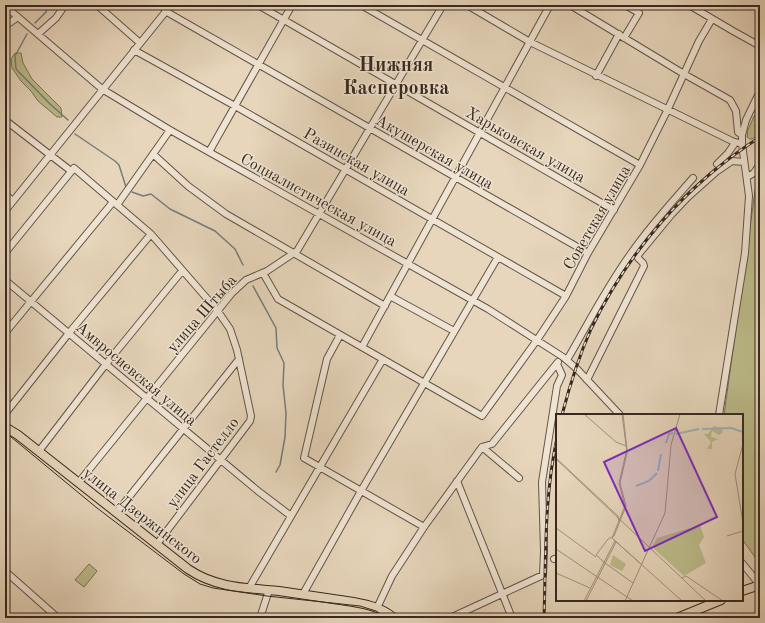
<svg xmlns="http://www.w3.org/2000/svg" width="765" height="623" viewBox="0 0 765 623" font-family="'Old Standard TT',serif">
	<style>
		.green { fill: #bdbc8b; stroke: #7a7254 }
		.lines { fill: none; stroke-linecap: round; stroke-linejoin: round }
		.stream { stroke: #747d7d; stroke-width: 1.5 }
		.minor-casing { stroke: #635446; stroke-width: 8 }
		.major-casing { stroke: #37281e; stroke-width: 10 }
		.minor { stroke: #efe4d3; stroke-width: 6 }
		.major { stroke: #e7d6bc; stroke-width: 8 }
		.tram { stroke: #37281e; stroke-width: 1 }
		.rail-casing { stroke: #37281e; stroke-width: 3 }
		.rail { stroke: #efe4d3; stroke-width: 1.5; stroke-dasharray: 4.5; stroke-linecap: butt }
		.labels { text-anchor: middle; stroke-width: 3; stroke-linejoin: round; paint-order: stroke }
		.street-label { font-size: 16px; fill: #37281e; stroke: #efe4d3 }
		.district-label { font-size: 20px; font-weight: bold; fill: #37281e; stroke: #efe4d3 }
		.inset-river { fill: none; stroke: #9cb6bc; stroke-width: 2 }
		.inset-road { fill: none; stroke: #a1907d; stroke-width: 1 }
		.view { fill: #7b2cbf; fill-opacity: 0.15; stroke: #7b2cbf; stroke-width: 2 }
		.inset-edge { fill: none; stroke: #37281e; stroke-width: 2 }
	</style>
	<rect width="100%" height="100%" fill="#e7d6bc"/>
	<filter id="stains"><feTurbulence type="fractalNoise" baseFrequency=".005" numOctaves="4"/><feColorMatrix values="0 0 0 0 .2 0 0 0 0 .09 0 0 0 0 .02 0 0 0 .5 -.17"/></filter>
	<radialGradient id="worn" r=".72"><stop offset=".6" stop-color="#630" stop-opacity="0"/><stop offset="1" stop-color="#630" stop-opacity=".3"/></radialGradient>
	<path class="green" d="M15,53H21L23,63L32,79L61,108L62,117H57L38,101L31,91L21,81L12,68L11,59Z
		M758,113L760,115V134L752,139H750L747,137L748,130L754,116Z
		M760,168V564L742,539V415H724L756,184Z
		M89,564L97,571L84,587L75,580Z"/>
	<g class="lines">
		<path class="stream" d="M35,23L46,12L48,5
			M27,34L15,56L16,69L50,104L68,120
			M75,134L115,161L119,165L126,187
			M132,192L143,196L151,194L170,209L215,231L235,249L243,265
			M253,286L276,328L277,348L284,363L283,385L286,413L285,437L280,465L276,472"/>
		<defs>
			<path id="minor" d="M97,5L140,43
				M258,5L614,210
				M361,5L640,165
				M467,5L530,42L732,141L742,144
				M570,5L684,74L730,100L736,111L738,132L742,135
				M689,5L733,31L760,46
				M5,6L102,89L170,130L488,309L563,357L577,369L620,415
				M165,11L588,253
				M5,26L18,17
				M38,34L56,18L65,5
				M624,38L639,13L625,5
				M134,50L235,106L566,296
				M596,76L619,34
				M5,120L71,171
				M209,152L292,5
				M153,154L188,186L226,214L385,306
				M717,164L728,153L735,143
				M747,177L754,173L760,164
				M5,195L13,201
				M117,205L170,130
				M5,211L171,5
				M5,253L74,168L151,234L217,310L230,329L237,350L251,416L250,421L157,544
				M263,273L278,299L482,416L537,340L566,296L588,253L640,165L667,111L699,41L712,19
				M5,280L258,491L291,516
				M390,296L454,331
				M5,333L113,202
				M340,335L327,359L304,458L424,527
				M362,347L550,5
				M567,360C588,324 607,286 632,252C650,226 672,202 693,178
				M587,380L644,266L643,263L638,258V255L671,215L688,197L716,172L732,161L744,162
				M5,414L69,333L151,234
				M719,415L745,253L749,196L742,144V135L746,120L760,91
				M482,447L519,478
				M39,451L106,364L182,271
				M457,481L512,618
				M79,482L232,293L246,280L267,271L297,251L443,5
				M117,512L239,359
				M554,559L557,558
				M742,563L760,585
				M5,571L58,618
				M249,588L383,359
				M303,594L361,491L498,257
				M377,608L392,576L424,527L482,447L492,444L558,362
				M260,618L269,590
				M450,618L543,575L544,551L542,482L557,386L562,375L557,364"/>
			<path id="major" d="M5,427L18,435L188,569C216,588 246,588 279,591C300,594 320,597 340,600C359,603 379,605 394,618
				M742,591L760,585
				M677,618L721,600"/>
		</defs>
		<use href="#minor" class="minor-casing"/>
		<use href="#major" class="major-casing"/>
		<use href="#minor" class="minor"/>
		<use href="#major" class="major"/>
		<path class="tram" d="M5,432L97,508L184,574L200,584L213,588L267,596L360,606L376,611L387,618"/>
		<defs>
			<path id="rail" d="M562,415C569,388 580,354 591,329C629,250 687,184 760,137
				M544,618C546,558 544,497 557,438"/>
		</defs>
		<use href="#rail" class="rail-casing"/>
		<use href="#rail" class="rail"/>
	</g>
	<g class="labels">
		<g class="street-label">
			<text transform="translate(526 144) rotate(30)" y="6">Харьковская улица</text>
			<text transform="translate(435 151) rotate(30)" y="6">Акушерская улица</text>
			<text transform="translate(357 161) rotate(30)" y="6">Разинская улица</text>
			<text transform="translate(319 199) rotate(29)" y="6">Социалистическая улица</text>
			<text transform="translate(596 217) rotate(-60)" y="6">Советская улица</text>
			<text transform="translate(201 313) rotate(-49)" y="6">улица Штыба</text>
			<text transform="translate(137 373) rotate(40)" y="6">Амвросиевская улица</text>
			<text transform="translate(202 462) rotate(-53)" y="6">улица Гастелло</text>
			<text transform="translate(143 515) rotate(38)" y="6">улица Дзержинского</text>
		</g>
		<g class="district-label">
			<text x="396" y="71">Нижняя<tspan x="396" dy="23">Касперовка</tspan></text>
		</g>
	</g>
	<g transform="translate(556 414)">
		<rect width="187" height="187" fill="#e7d6bc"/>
		<path d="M158,12L166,15L167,18L163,21L156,17L155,23L162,25L156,28V35H151L155,28L148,20H152ZM144,111L148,123L143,131L150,149L128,162L96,133L101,124ZM57,141L70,150L66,157L54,151Z" fill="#bdbc8b"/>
		<path class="inset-river" d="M146,15L175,14L187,18M120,20L143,15M110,29L113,20L117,19M102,57L105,40M80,72L93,67L101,59"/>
		<path class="inset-road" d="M28,0L60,28L70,32M67,0L71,35L63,69L69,92L56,124L126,187M187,30L179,60L187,109M0,44L62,102L63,108M0,45L150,187M0,114L40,143M171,122L187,117M57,125L85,150M93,134L109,99L115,31L124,0M0,135L77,187M49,149L77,169M49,149L40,141L52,125L58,122L70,92L64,69L71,39L66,0M0,159L34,174M126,164L130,162L167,187M28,187L59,127M30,187L60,128M69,187L93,134"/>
		<path class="view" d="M120,14L161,103L89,137L48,48Z"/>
		<rect width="187" height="187" class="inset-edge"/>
	</g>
	<rect width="765" height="623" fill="none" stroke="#e7d6bc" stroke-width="20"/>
	<rect x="6" y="6" width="753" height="611" fill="none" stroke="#37281e" stroke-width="2"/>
	<rect x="10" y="10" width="745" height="603" fill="none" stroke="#37281e"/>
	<rect width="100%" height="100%" filter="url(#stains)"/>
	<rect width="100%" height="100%" fill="url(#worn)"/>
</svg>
